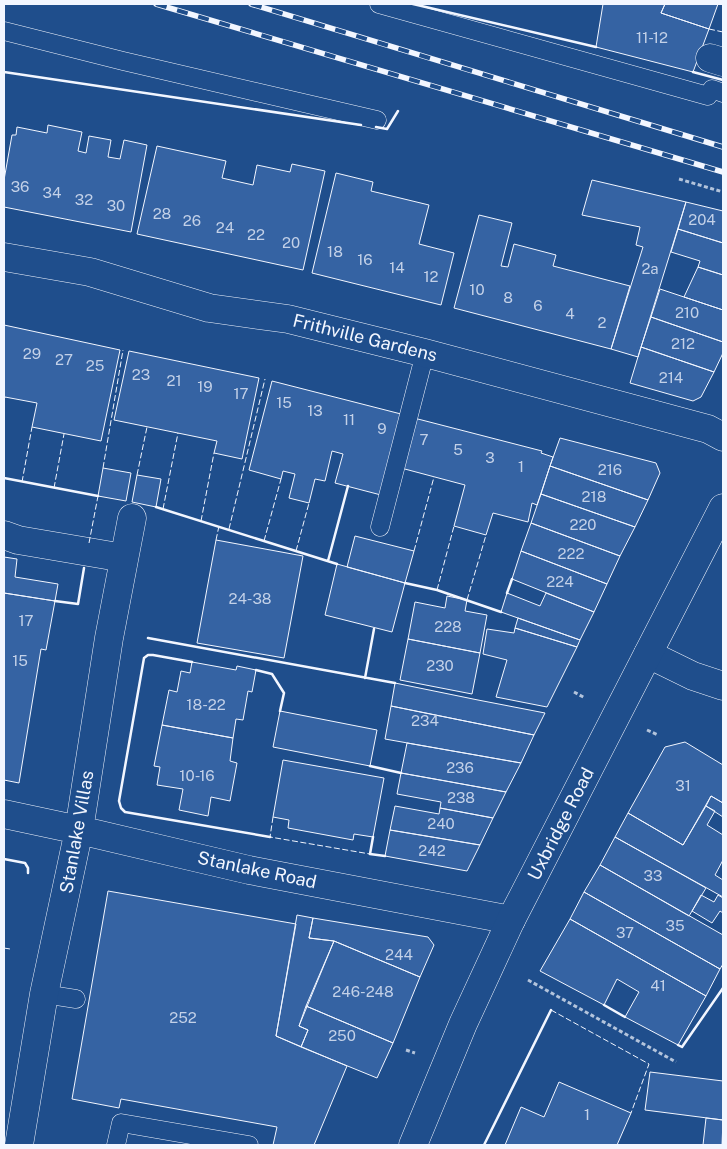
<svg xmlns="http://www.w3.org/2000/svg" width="727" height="1149" viewBox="0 0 727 1149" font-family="'Public Sans',sans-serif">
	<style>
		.building { fill: #3563a3; stroke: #f2f6ff }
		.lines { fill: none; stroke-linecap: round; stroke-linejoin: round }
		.lane-casing { stroke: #f2f6ff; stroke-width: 19 }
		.street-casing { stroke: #f2f6ff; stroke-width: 29 }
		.primary-casing { stroke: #f2f6ff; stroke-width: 29 }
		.path { stroke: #b3c4dc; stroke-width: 3; stroke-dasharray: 4 2.5; stroke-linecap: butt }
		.lane { stroke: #1f4e8c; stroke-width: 18 }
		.street { stroke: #1f4e8c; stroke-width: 28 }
		.primary { stroke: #1f4e8c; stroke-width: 28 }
		.rail-casing { stroke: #f2f6ff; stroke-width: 5.5 }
		.rail { stroke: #1f4e8c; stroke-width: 4; stroke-dasharray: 11; stroke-linecap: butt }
		.fence { stroke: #f2f6ff; stroke-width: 1; stroke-dasharray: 6 2.5; stroke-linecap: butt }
		.wall { stroke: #f2f6ff; stroke-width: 2.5 }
		.labels { text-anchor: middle; stroke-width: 4; stroke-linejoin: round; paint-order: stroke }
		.number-label { font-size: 15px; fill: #c3d1e8 }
		.street-label { font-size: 18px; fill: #f2f6ff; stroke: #1f4e8c }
	</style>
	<rect width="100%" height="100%" fill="#1f4e8c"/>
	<path class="building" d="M603,4H665L661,13L709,29L693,72L596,47Z
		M665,4H718L709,29L661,13Z
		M48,125L82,132L78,151L86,153L89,136L111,140L108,157L120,159L124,140L147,145L131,232L4,207V180L12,135H16L17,127L47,133Z
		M157,146L226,161L222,178L253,185L257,165L290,172L292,164L325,171L303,270L137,234Z
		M336,173L373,182L371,191L429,205L419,244L454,253L441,305L312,273Z
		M592,180L686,202L638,357L611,349L643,247L636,245L640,227L582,215Z
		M686,202L723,211V243L678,229Z
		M479,215L512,223L501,266L508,267L514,244L556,255L553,266L630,286L611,349L454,308Z
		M678,229L723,243V275L698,267L700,261L671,252Z
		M698,267L723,275V310L684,297Z
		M660,289L723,310V342L651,317Z
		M651,317L723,342V353L714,372L641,347Z
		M4,325L120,350L101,441L32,427L37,403L5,397L4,400Z
		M641,347L714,372L701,397L693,401L630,383Z
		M129,351L259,378L242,459L214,453L217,441L114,420Z
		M272,381L401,414L381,495L335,483L343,454L332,451L325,481L315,479L309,503L289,498L295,474L283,471L281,479L249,470Z
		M414,418L542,451L541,453L553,457L537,505L532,503L528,522L493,513L486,535L454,526L465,485L401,468Z
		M560,438L656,463L660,473L648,500L550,466Z
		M550,466L648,500L635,527L541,494Z
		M103,468L131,473L126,501L98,496Z
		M137,475L161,479L156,507L132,502Z
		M541,494L635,527L620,556L531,523Z
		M531,523L620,556L607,584L521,551Z
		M355,536L414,551L405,583L347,567Z
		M216,540L303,556L284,658L197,643Z
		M521,551L607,584L594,612L512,579Z
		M4,557L17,559L15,577L58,584L55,601L4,593Z
		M337,564L405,583L392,632L325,615Z
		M4,593L55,601L46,650L41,649L19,783L4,780Z
		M507,593L540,606L546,593L594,612L580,640L501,612Z
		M447,596L467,600L465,611L487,615L480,653L408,639L415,602L445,608Z
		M518,618L580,640L577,647L515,628Z
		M515,628L577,647L547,707L496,697L507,660L483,654L487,629L514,633Z
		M408,639L480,653L472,694L400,680Z
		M192,662L236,670L237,666L256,670L252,692L248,691L243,720L236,719L233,738L162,725L169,690L177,692L181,671L190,673Z
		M395,683L478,700L545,713L534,735L391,706Z
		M391,706L534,735L521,763L385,739Z
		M280,711L377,730L370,766L273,747Z
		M162,725L233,738L230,761L237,763L230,801L211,797L208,816L179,810L183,789L157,785L160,767L154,766Z
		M685,742L723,765V803L711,796L683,845L628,813L665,747Z
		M407,743L521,763L506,792L401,773Z
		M283,760L384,778L373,837L354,834L353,840L288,828L289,820L273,817Z
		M401,773L446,781L506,792L493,818L440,808L441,802L397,794Z
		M711,796L723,803V817L706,806Z
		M395,806L439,814L440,808L493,818L480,845L390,830Z
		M706,806L715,811L707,825L723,835V860L715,875L723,880V897L615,837L628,813L683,845Z
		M390,830L480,845L467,871L385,856Z
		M615,837L706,888L689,916L600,865Z
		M600,865L723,935V964L720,969L584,892Z
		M108,891L296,924L276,1036L347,1066L314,1145H273L277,1127L121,1099L119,1108L72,1099Z
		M584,892L720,969L706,996L570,919Z
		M701,895L714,902L718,895L723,898V913L720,911L712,923L692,911Z
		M297,915L313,918L309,938L334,941L299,1026L308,1030L301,1047L276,1036Z
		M313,918L428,937L434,945L420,977L334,941L309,938Z
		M570,919L706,996L678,1045L625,1017L639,992L617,979L604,1005L540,971Z
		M334,941L420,977L393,1043L306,1006Z
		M306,1006L393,1043L377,1078L301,1047L308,1030L299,1026Z
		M650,1072L723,1081V1120L645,1110Z
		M559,1082L631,1113L617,1145H505L521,1107L544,1117Z
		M706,1118L723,1120L722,1145H703Z"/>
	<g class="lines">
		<defs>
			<path id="lane" d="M379,4L708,96L712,89L723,93
				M4,31L123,61L377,120
				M380,527L425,353
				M44,994L76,999
				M116,1145L121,1123L249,1145"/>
			<path id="street" d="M710,58L723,62
				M4,257L90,272L209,308L288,319L425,353L708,429L723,437
				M4,535L18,540L124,558
				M648,654L693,676L723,686
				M4,814L79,830L249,870L511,920
				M19,1145L44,994L79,830L109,638L132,518"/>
			<path id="primary" d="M413,1145L463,1024L511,920L723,508"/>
		</defs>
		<use href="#lane" class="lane-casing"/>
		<use href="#street" class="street-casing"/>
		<use href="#primary" class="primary-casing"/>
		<path class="path" d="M679,179L723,192
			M574,692L585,698
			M647,730L658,735
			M528,980L676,1062
			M406,1050L415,1053"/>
		<use href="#lane" class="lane"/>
		<use href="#street" class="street"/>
		<use href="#primary" class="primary"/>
		<defs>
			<path id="rail" d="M156,4L723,172
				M251,4L723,147"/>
		</defs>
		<use href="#rail" class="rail-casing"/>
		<use href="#rail" class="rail"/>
		<path class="fence" d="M709,29L723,32
			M103,468L123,350
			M137,475L147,427
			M22,482L32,427
			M54,488L64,434
			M163,509L178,433
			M201,521L214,453
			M229,529L265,379
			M216,540L219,526
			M264,541L281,479
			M89,543L98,496
			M296,551L309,503
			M414,551L434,477
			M437,590L454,526
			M467,600L486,535
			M273,817L270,837L370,854
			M4,948L10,949
			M551,1010L649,1064L631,1113"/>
		<path class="wall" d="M413,4L596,47
			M4,72L361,125
			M693,72L723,80
			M376,127L387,129L398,111
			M4,478L98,496
			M156,507L337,564
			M328,561L348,486
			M405,583L437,590L501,612
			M507,593L512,579
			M55,601L78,604L84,568
			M148,638L395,683
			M192,662L153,655H148L144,658L119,801L121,808L125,812L270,837
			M256,670L272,674L284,693L280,711
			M365,678L374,629
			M370,766L401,773
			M373,837L370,854L385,856
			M4,859L25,863L28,868V873
			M604,1005L625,1017
			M678,1045L682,1047L723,988
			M484,1145L551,1010"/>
	</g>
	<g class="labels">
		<g class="number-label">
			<text x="652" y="43">11-12</text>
			<text x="20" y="192">36</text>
			<text x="52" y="198">34</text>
			<text x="84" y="205">32</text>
			<text x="116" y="211">30</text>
			<text x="162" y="219">28</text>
			<text x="702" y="225">204</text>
			<text x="192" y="226">26</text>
			<text x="225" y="233">24</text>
			<text x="256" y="240">22</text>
			<text x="291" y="248">20</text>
			<text x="335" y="257">18</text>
			<text x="365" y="265">16</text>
			<text x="397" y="273">14</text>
			<text x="650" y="274">2a</text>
			<text x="431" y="282">12</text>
			<text x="477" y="295">10</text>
			<text x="508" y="303">8</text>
			<text x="538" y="311">6</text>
			<text x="687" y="318">210</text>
			<text x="570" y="319">4</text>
			<text x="602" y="328">2</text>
			<text x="683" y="349">212</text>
			<text x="32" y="359">29</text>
			<text x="64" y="365">27</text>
			<text x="95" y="371">25</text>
			<text x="141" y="380">23</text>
			<text x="671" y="383">214</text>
			<text x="174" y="386">21</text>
			<text x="205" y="392">19</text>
			<text x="241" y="399">17</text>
			<text x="284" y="408">15</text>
			<text x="315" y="416">13</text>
			<text x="349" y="425">11</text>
			<text x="382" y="434">9</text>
			<text x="424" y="445">7</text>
			<text x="458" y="455">5</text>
			<text x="490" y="463">3</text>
			<text x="521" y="472">1</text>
			<text x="610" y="475">216</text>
			<text x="594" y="502">218</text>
			<text x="583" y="530">220</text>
			<text x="571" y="559">222</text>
			<text x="560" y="587">224</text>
			<text x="250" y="604">24-38</text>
			<text x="26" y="626">17</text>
			<text x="448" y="632">228</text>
			<text x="20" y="666">15</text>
			<text x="440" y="671">230</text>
			<text x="206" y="710">18-22</text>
			<text x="425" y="726">234</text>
			<text x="460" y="773">236</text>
			<text x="197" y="781">10-16</text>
			<text x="683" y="791">31</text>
			<text x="461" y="803">238</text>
			<text x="441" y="829">240</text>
			<text x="432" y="856">242</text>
			<text x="653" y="881">33</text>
			<text x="675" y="931">35</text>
			<text x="625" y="938">37</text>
			<text x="399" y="960">244</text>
			<text x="658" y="991">41</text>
			<text x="363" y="997">246-248</text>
			<text x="183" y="1023">252</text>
			<text x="342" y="1041">250</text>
			<text x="587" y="1120">1</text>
		</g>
		<g class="street-label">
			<text transform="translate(365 338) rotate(14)" y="6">Frithville Gardens</text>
			<text transform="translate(561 824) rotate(-63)" y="6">Uxbridge Road</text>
			<text transform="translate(77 832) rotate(-80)" y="6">Stanlake Villas</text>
			<text transform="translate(257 870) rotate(12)" y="6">Stanlake Road</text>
		</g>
	</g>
	<rect width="727" height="1149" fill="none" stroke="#f2f6ff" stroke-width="10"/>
</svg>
